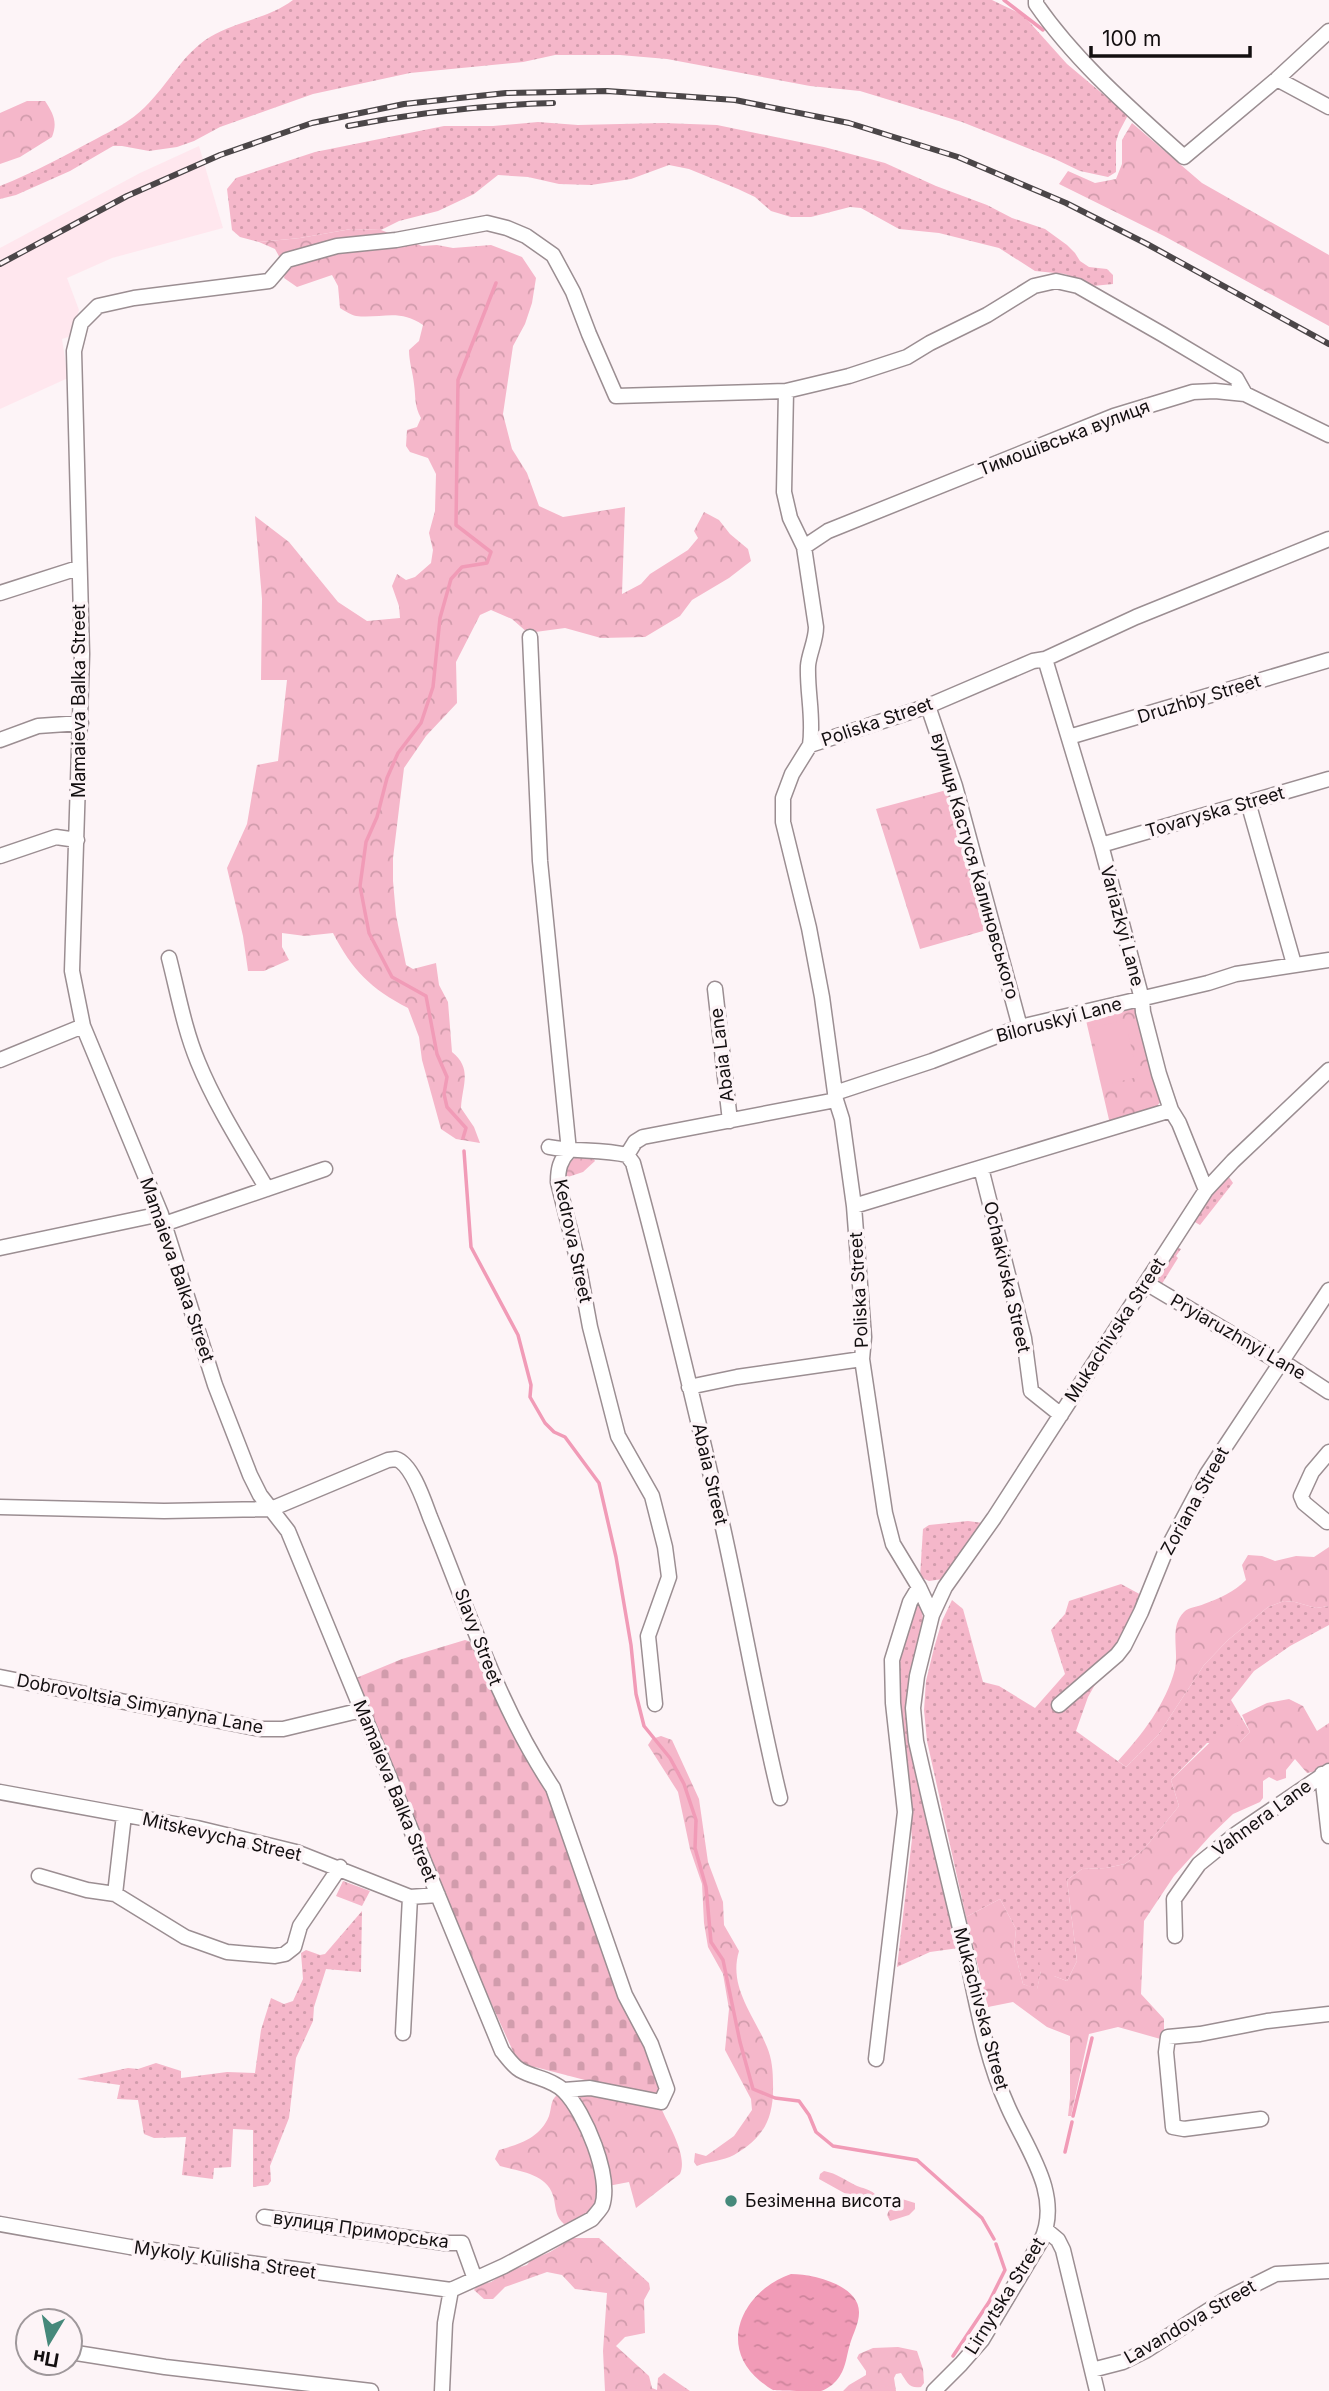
<svg xmlns="http://www.w3.org/2000/svg" width="1329" height="2391" viewBox="0 0 1329 2391" font-family="Inter,sans-serif">
	<style>
		.built { fill: #ffe7ee }
		.grass { fill: url(#grass-dots) }
		.forest { fill: url(#forest-crowns) }
		.cemetery { fill: url(#cemetery-stones) }
		.pitch { fill: #f5b7ca }
		.water { fill: url(#water-ripples) }
		.lines { fill: none; stroke-linecap: round; stroke-linejoin: round }
		.stream { stroke: #f19bb7; stroke-width: 3.5 }
		.minor-casing { stroke: #9b8e92; stroke-width: 17 }
		.minor { stroke: #fff; stroke-width: 14 }
		.rail-casing { stroke: #4b4648; stroke-width: 6 }
		.rail { stroke: #fdf4f7; stroke-width: 3.5; stroke-dasharray: 10; stroke-linecap: butt }
		.poi-dot { fill: #46897b; stroke: #fdf4f7; stroke-width: 2.5 }
		.labels { text-anchor: middle; stroke-width: 7; stroke-linejoin: round; paint-order: stroke }
		.street-label { font-size: 18px; fill: #130f10; stroke: #fdf4f7 }
		.poi-label { font-size: 18px; fill: #130f10; stroke: #fdf4f7; text-anchor: start }
	</style>
	<defs>
		<pattern id="grass-dots" width="8" height="8" patternUnits="userSpaceOnUse" patternTransform="scale(1.75)"><rect width="8" height="8" fill="#f5b7ca"/><path d="M2 2h.1M6 6h.1" fill="none" stroke="#d19cac" stroke-width="1.8" stroke-linecap="round"/></pattern>
		<pattern id="forest-crowns" width="20" height="18" patternUnits="userSpaceOnUse" patternTransform="scale(1.75)"><rect width="20" height="18" fill="#f5b7ca"/><path d="M2 6a3 3 0 1 1 6 0M12 15a3 3 0 1 1 6 0" fill="none" stroke="#d19cac"/></pattern>
		<pattern id="cemetery-stones" width="16" height="16" patternUnits="userSpaceOnUse" patternTransform="scale(1.75)"><rect width="16" height="16" fill="#f5b7ca"/><path d="M2 7V4a2 2 0 0 1 4 0v3zM10 15v-3a2 2 0 0 1 4 0v3z" fill="#d19cac"/></pattern>
		<pattern id="water-ripples" width="26" height="14" patternUnits="userSpaceOnUse" patternTransform="scale(1.75)"><rect width="26" height="14" fill="#f19bb7"/><path d="M2 4q2-2 4 0t4 0M15 11q2-2 4 0t4 0" fill="none" stroke="#ce849c"/></pattern>
	</defs>
	<rect width="100%" height="100%" fill="#fdf4f7"/>
	<path class="built" d="M199,146L223,228L112,258L67,278L79,310L71,336L62,339L68,378L0,409V248L140,173Z"/>
	<path class="grass" d="M293,0H992L1023,15L1067,64L1128,115L1119,132L1116,142V172L1108,177L1080,171L1055,159L962,122L860,91L810,86L667,59L620,55H555L523,62L410,73L313,94L220,127L194,141L177,147L149,151L122,146H113L70,171L16,195L0,199V186C33,173 64,156 96,139C113,130 131,121 145,107C168,85 182,54 210,37C236,21 268,19 293,0Z
		M538,122L578,125L663,123L717,125L824,147L885,163L936,186L987,205L1012,218L1045,229L1067,245L1075,253L1080,261L1089,267L1107,269L1113,275V284L1093,286L1065,274L1035,271L999,248L939,233L899,229L861,208L850,207L811,217H791L771,211L755,197L738,189L689,169L669,165L631,179L591,185L559,184L528,177L498,175L474,194L438,211L399,221L381,230L351,229L300,238L259,242L240,237L232,230L227,189L236,178L315,152L444,126H493Z
		M1225,1177H1229L1233,1183L1200,1225L1193,1221Z
		M1176,1247L1181,1249L1176,1256L1178,1258L1160,1287L1157,1285V1278Z
		M968,1521L983,1523L943,1579L929,1581L920,1577L923,1529L929,1525Z
		M1121,1584L1145,1597L1088,1697L1076,1731L1126,1767L1158,1735L1204,1665L1228,1640L1268,1607L1284,1601L1295,1602L1316,1608L1329,1606V1625L1290,1646L1254,1671L1231,1700L1250,1732L1239,1743H1207L1171,1780L1179,1806L1144,1849L1125,1864L1106,1868L1082,1869L1067,1880L1077,1961L1067,1981L1041,1971L1037,1990L1023,1984L1014,1949L1016,1929L1000,1899L966,1917L927,1741L924,1710L926,1681L934,1648L942,1621L952,1600L963,1609L983,1682L999,1686L1035,1708L1065,1674L1051,1630L1065,1614L1069,1601Z
		M917,1599L922,1609L923,1620L911,1676L959,1948L930,1952L897,1967L912,1839L896,1660Z
		M362,1911L361,1972L326,1969L314,2007L313,2021L296,2058L289,2118L270,2166L271,2181L268,2185L253,2187V2130L233,2129L231,2167L214,2168L213,2179L182,2175L186,2137L154,2138L144,2134L138,2100L117,2099L120,2085L77,2079L128,2068L138,2069L156,2063L181,2071V2078L227,2072L255,2073L261,2030L271,1998L284,2004L293,2001L303,1979L301,1953L306,1950L320,1955L325,1954Z"/>
	<path class="forest" d="M27,101H45C53,113 58,122 52,137L20,157L0,164V113Z
		M1132,123L1202,183L1329,255V326L1164,236L1059,184L1068,171L1095,183L1116,179L1122,164V140Z
		M351,229L381,230L422,246L437,245L453,248L491,245L522,257L536,278L532,303L525,324L513,346L503,414L512,449L527,473L539,506L563,517L625,507L622,594L641,584L650,574L688,550L698,538L694,531L704,512L719,520L730,534L748,549L751,561L729,578L692,600L680,616L645,637L601,638L565,628L528,633L512,619L491,610L480,615L456,662L457,703L426,736L404,768L393,858V881L396,915L406,965L413,969L436,963L439,985L448,1002L452,1052C473,1069 462,1085 461,1108L474,1127L480,1143L456,1139L441,1129L422,1060L419,1037L408,1008C371,989 352,970 333,933L305,936L282,933V947L289,960L264,971H248L243,936L227,868L247,824L257,765L278,761L287,680H261L262,599L255,516L289,542L338,602L367,621L400,618L399,606L392,586L397,574L406,580L415,577L431,563L433,550L429,533L435,511L436,474L428,458L410,452L406,446L407,430L417,427L421,418C414,405 416,398 414,384C413,373 409,362 409,350L419,341L423,325C399,308 381,319 356,316C351,315 345,311 340,308L338,286L332,275L297,287L284,278L286,269L275,249L259,242L300,238Z
		M954,788L990,929L920,949L876,809Z
		M1136,1005L1161,1101L1154,1110L1110,1124L1085,1016Z
		M577,1157L593,1158L595,1161L583,1172L562,1179L568,1162Z
		M1329,1547V1606L1316,1608L1295,1602L1284,1601L1268,1607L1228,1640L1204,1665L1158,1735L1126,1767L1118,1761C1142,1735 1166,1704 1175,1669C1179,1649 1169,1627 1184,1612C1189,1607 1198,1607 1204,1604C1220,1598 1234,1592 1246,1580L1242,1565L1248,1555L1262,1556L1275,1561L1296,1556L1314,1557Z
		M1289,1699L1303,1706L1317,1731L1329,1723V1765L1322,1770L1307,1773L1295,1759L1286,1770V1778L1277,1781L1269,1777L1263,1781V1798L1260,1802L1233,1814L1211,1835L1174,1876L1144,1921L1141,1994L1164,2019V2040L1118,2027L1089,2034L1071,2116H1068L1070,2098V2036L1047,2027L1013,2002L988,2007L966,1917L1000,1899L1016,1929L1014,1949L1023,1984L1037,1989L1041,1971L1037,1950H1050L1054,1976L1067,1981L1077,1961L1067,1880L1082,1869L1106,1868L1125,1864L1144,1849L1179,1806L1171,1780L1228,1725L1237,1723L1240,1742L1250,1732L1242,1715L1267,1703Z
		M661,1736L672,1740L699,1799L708,1862L723,1902L724,1925L739,1951C728,1987 754,2015 767,2047C772,2059 773,2071 773,2084C774,2118 764,2138 734,2155C723,2161 709,2161 697,2166L694,2162L695,2153L706,2156L734,2136L752,2110L751,2099L725,2050L729,2009L723,1974L708,1947L704,1923L702,1884L690,1849L678,1792L648,1745L652,1739Z
		M343,1881L370,1891L362,1906L336,1896Z
		M572,2093L603,2094L662,2110C669,2126 688,2156 680,2174L636,2208L629,2182L608,2186Z
		M557,2095H563L568,2103L597,2163L598,2200L587,2216L574,2223L564,2224C556,2217 556,2210 554,2199C549,2174 521,2172 500,2166L495,2159L499,2150C520,2144 540,2138 549,2116C552,2107 550,2101 557,2095Z
		M824,2171C838,2174 843,2179 855,2185C866,2190 878,2190 880,2204L873,2209L819,2179L820,2174Z
		M902,2199L915,2203V2209L909,2215L890,2221L887,2215L893,2201Z
		M573,2238H599L649,2283L650,2289L644,2300L645,2333L625,2337L616,2346L649,2376L652,2388L657,2390L658,2378L664,2373L690,2391H605L603,2351L607,2293L575,2289L562,2275L547,2272L505,2287L493,2299H484L474,2290L478,2285L491,2282L508,2271L527,2265L531,2260L550,2252Z
		M898,2347L917,2351L923,2369L924,2383L921,2387C909,2389 907,2382 901,2373L896,2374L894,2378L896,2391H843L849,2385L866,2375V2371L857,2358L859,2354L873,2348Z"/>
	<path class="cemetery" d="M465,1640L471,1642L478,1651L549,1790L648,2048L661,2090L654,2098L535,2067H524L516,2058L478,1974L356,1678L402,1659Z"/>
	<path class="pitch" d="M1125,1020L1138,1077L1104,1085L1091,1028Z"/>
	<path class="water" d="M791,2274C813,2274 860,2285 859,2313C859,2323 853,2334 850,2344C846,2357 846,2372 834,2383C831,2386 825,2390 821,2391C813,2391 780,2391 773,2390C769,2388 764,2384 760,2381C716,2345 744,2290 791,2274Z"/>
	<g class="lines">
		<path class="stream" d="M1004,0L1043,30
			M463,1138L466,1128L447,1107L444,1094L447,1077L437,1054L426,996L392,977L369,933L360,886L366,842L377,817L387,778L398,753L421,723L433,687L440,618L451,579L462,567L487,563L491,552L456,525L458,380L496,283
			M464,1151L471,1247L518,1335L531,1385L530,1397L545,1423L554,1432L565,1437L599,1483L616,1557L631,1645L636,1694L644,1726L670,1758L684,1784L696,1820L695,1848L706,1887L711,1942L723,1960L740,2042L753,2089L775,2098L799,2101L809,2115L816,2132L833,2146L917,2160L982,2218L994,2239
			M1073,2116L1092,2038
			M1065,2152L1072,2122
			M953,2356L989,2302L1005,2270L996,2244"/>
		<defs>
			<path id="minor" d="M1036,0V4C1076,62 1132,110 1184,157L1277,79L1329,31
				M1277,79L1329,107
				M786,391L784,492L790,518L804,547L816,627C816,641 809,653 808,666C807,693 814,718 810,745
				M804,547L828,531L1114,416L1193,392L1215,391L1245,394L1329,435
				M0,593L78,568
				M530,637L540,861L569,1151C560,1160 558,1169 558,1182L578,1262L590,1327L618,1436L652,1496L665,1547L669,1577L648,1636L655,1704
				M1045,659L1101,845L1142,999L1143,1012L1159,1074L1171,1110L1179,1123L1206,1190
				M928,706L955,786L1020,1027
				M1069,737L1329,660
				M0,740L38,726L81,723
				M1248,802L1294,964
				M1101,845L1329,779
				M0,856L56,837L77,840
				M169,958C178,993 184,1028 198,1062C216,1106 243,1148 267,1189
				M715,989L730,1121
				M0,1060L83,1026
				M835,1093L932,1061L1020,1027L1208,983L1236,974L1329,960
				M549,1147C575,1152 602,1149 627,1155L635,1142L643,1137L836,1100
				M627,1155L633,1163C666,1284 695,1406 723,1528C743,1618 758,1708 780,1798
				M981,1168L1024,1338L1031,1391L1061,1415
				M854,1206L1171,1110
				M164,1224L325,1169
				M0,1248L161,1214
				M1146,1283L1272,1358L1291,1367L1329,1392
				M689,1387L737,1377L862,1359
				M0,1507L164,1511L271,1509L388,1460L396,1459C412,1464 424,1501 430,1517C468,1609 497,1704 553,1788L625,1995L651,2044L667,2089L661,2102L590,2088L564,2090
				M1327,1522L1304,1503L1301,1496L1312,1472L1329,1452
				M932,1615L919,1587L893,1544L885,1513L862,1359L864,1337L854,1206L842,1119L836,1100L822,997L809,928L783,822V798L792,774L810,745L928,706L1033,661L1045,659L1136,617L1329,539
				M0,1677L261,1729H283L362,1710
				M1059,1705L1117,1655L1124,1646L1141,1612L1164,1555L1207,1474L1329,1290
				M1322,1774L1329,1836
				M0,1792L197,1828L296,1852L410,1897L438,1895
				M39,1876L87,1890L115,1894L185,1937L227,1952L275,1956L285,1954L294,1947L300,1926L340,1867
				M115,1894L124,1815
				M1175,1936L1174,1899L1199,1864L1236,1834L1329,1771
				M403,2033L410,1897
				M876,2059L905,1812L893,1703L892,1660L910,1602L919,1587
				M1261,2119L1184,2129L1173,2127L1166,2052L1168,2037L1200,2034L1267,2021L1329,2014
				M264,2217L445,2243H462L475,2279
				M0,2224L130,2247L451,2290
				M1046,2230L1058,2240L1063,2250L1097,2391
				M451,2290L504,2266L592,2219C595,2215 600,2210 602,2206C612,2177 585,2112 564,2091C552,2079 534,2078 520,2070C513,2066 507,2057 502,2051L288,1531L260,1495L250,1475L215,1385L161,1214L83,1026L72,971L82,654L74,351L81,323L98,306L134,298L269,281L287,260L337,246L396,240L487,223L507,228L526,236L553,255L573,292L589,334L616,396L786,391L849,376L907,357L930,343L987,315L1034,286L1056,281L1078,286L1162,334L1236,378L1245,394
				M70,2352L165,2367L371,2391
				M1092,2370L1123,2362L1145,2351L1228,2298L1276,2274L1329,2271
				M442,2391L445,2323L451,2290
				M934,2391L961,2364L982,2340L1041,2241C1063,2195 1026,2148 1008,2107C986,2059 977,2005 966,1953C949,1883 932,1812 916,1741L913,1708L917,1676L932,1615L945,1587L994,1518L1206,1190L1233,1161L1329,1070"/>
		</defs>
		<use href="#minor" class="minor-casing"/>
		<use href="#minor" class="minor"/>
		<defs>
			<path id="rail" d="M348,126C416,113 484,105 553,103
				M0,264L127,196L220,155L312,123L404,104L506,93L607,91L735,100L849,123L958,157L1066,203L1147,244L1329,344"/>
		</defs>
		<use href="#rail" class="rail-casing"/>
		<use href="#rail" class="rail"/>
	</g>
	<circle class="poi-dot" cx="731" cy="2201" r="7"/>
	<g class="labels">
		<g class="street-label">
			<text transform="translate(1064 438) rotate(-21)" y="6">Тимошівська вулиця</text>
			<text transform="translate(1199 699) rotate(-17)" y="6">Druzhby Street</text>
			<text transform="translate(79 701) rotate(-90)" y="6">Mamaieva Balka Street</text>
			<text transform="translate(877 722) rotate(-19)" y="6">Poliska Street</text>
			<text transform="translate(1215 812) rotate(-16)" y="6">Tovaryska Street</text>
			<text transform="translate(975 866) rotate(74)" y="6">вулиця Кастуся Калиновського</text>
			<text transform="translate(1122 926) rotate(75)" y="6">Variazkyi Lane</text>
			<text transform="translate(1059 1020) rotate(-15)" y="6">Biloruskyi Lane</text>
			<text transform="translate(722 1055) rotate(-97)" y="6">Abaia Lane</text>
			<text transform="translate(573 1241) rotate(78)" y="6">Kedrova Street</text>
			<text transform="translate(177 1270) rotate(71)" y="6">Mamaieva Balka Street</text>
			<text transform="translate(1007 1277) rotate(77)" y="6">Ochakivska Street</text>
			<text transform="translate(859 1290) rotate(-93)" y="6">Poliska Street</text>
			<text transform="translate(1115 1330) rotate(-57)" y="6">Mukachivska Street</text>
			<text transform="translate(1238 1337) rotate(30)" y="6">Pryiaruzhnyi Lane</text>
			<text transform="translate(710 1474) rotate(77)" y="6">Abaia Street</text>
			<text transform="translate(1195 1501) rotate(-61)" y="6">Zoriana Street</text>
			<text transform="translate(478 1637) rotate(69)" y="6">Slavy Street</text>
			<text transform="translate(140 1704) rotate(11)" y="6">Dobrovoltsia Simyanyna Lane</text>
			<text transform="translate(395 1791) rotate(68)" y="6">Mamaieva Balka Street</text>
			<text transform="translate(1262 1818) rotate(-36)" y="6">Vahnera Lane</text>
			<text transform="translate(222 1837) rotate(13)" y="6">Mitskevycha Street</text>
			<text transform="translate(981 2009) rotate(75)" y="6">Mukachivska Street</text>
			<text transform="translate(361 2230) rotate(8)" y="6">вулиця Приморська</text>
			<text transform="translate(225 2260) rotate(8)" y="6">Mykoly Kulisha Street</text>
			<text transform="translate(1005 2296) rotate(-58)" y="6">Lirnytska Street</text>
			<text transform="translate(1190 2322) rotate(-30)" y="6">Lavandova Street</text>
		</g>
		<g class="poi-label">
			<text x="745" y="2207">Безіменна висота</text>
		</g>
	</g>
	<g transform="translate(49 2342) rotate(190)"><circle r="33" fill="#fdf4f7" stroke="#9f989b" stroke-width="2"/>
	<path d="M0-5L12 26L0 18L-12 26Z" fill="#46897b"/>
	<text y="-10" font-size="19" font-weight="bold" text-anchor="middle" fill="#130f10">Пн</text>
	</g>
	<path d="M1091 46v10h159v-10" fill="none" stroke="#130f10" stroke-width="3.5"/>
	<text x="1102" y="46" font-size="21" fill="#130f10" stroke="#fdf4f7" stroke-width="5" paint-order="stroke">100 m</text>
</svg>
